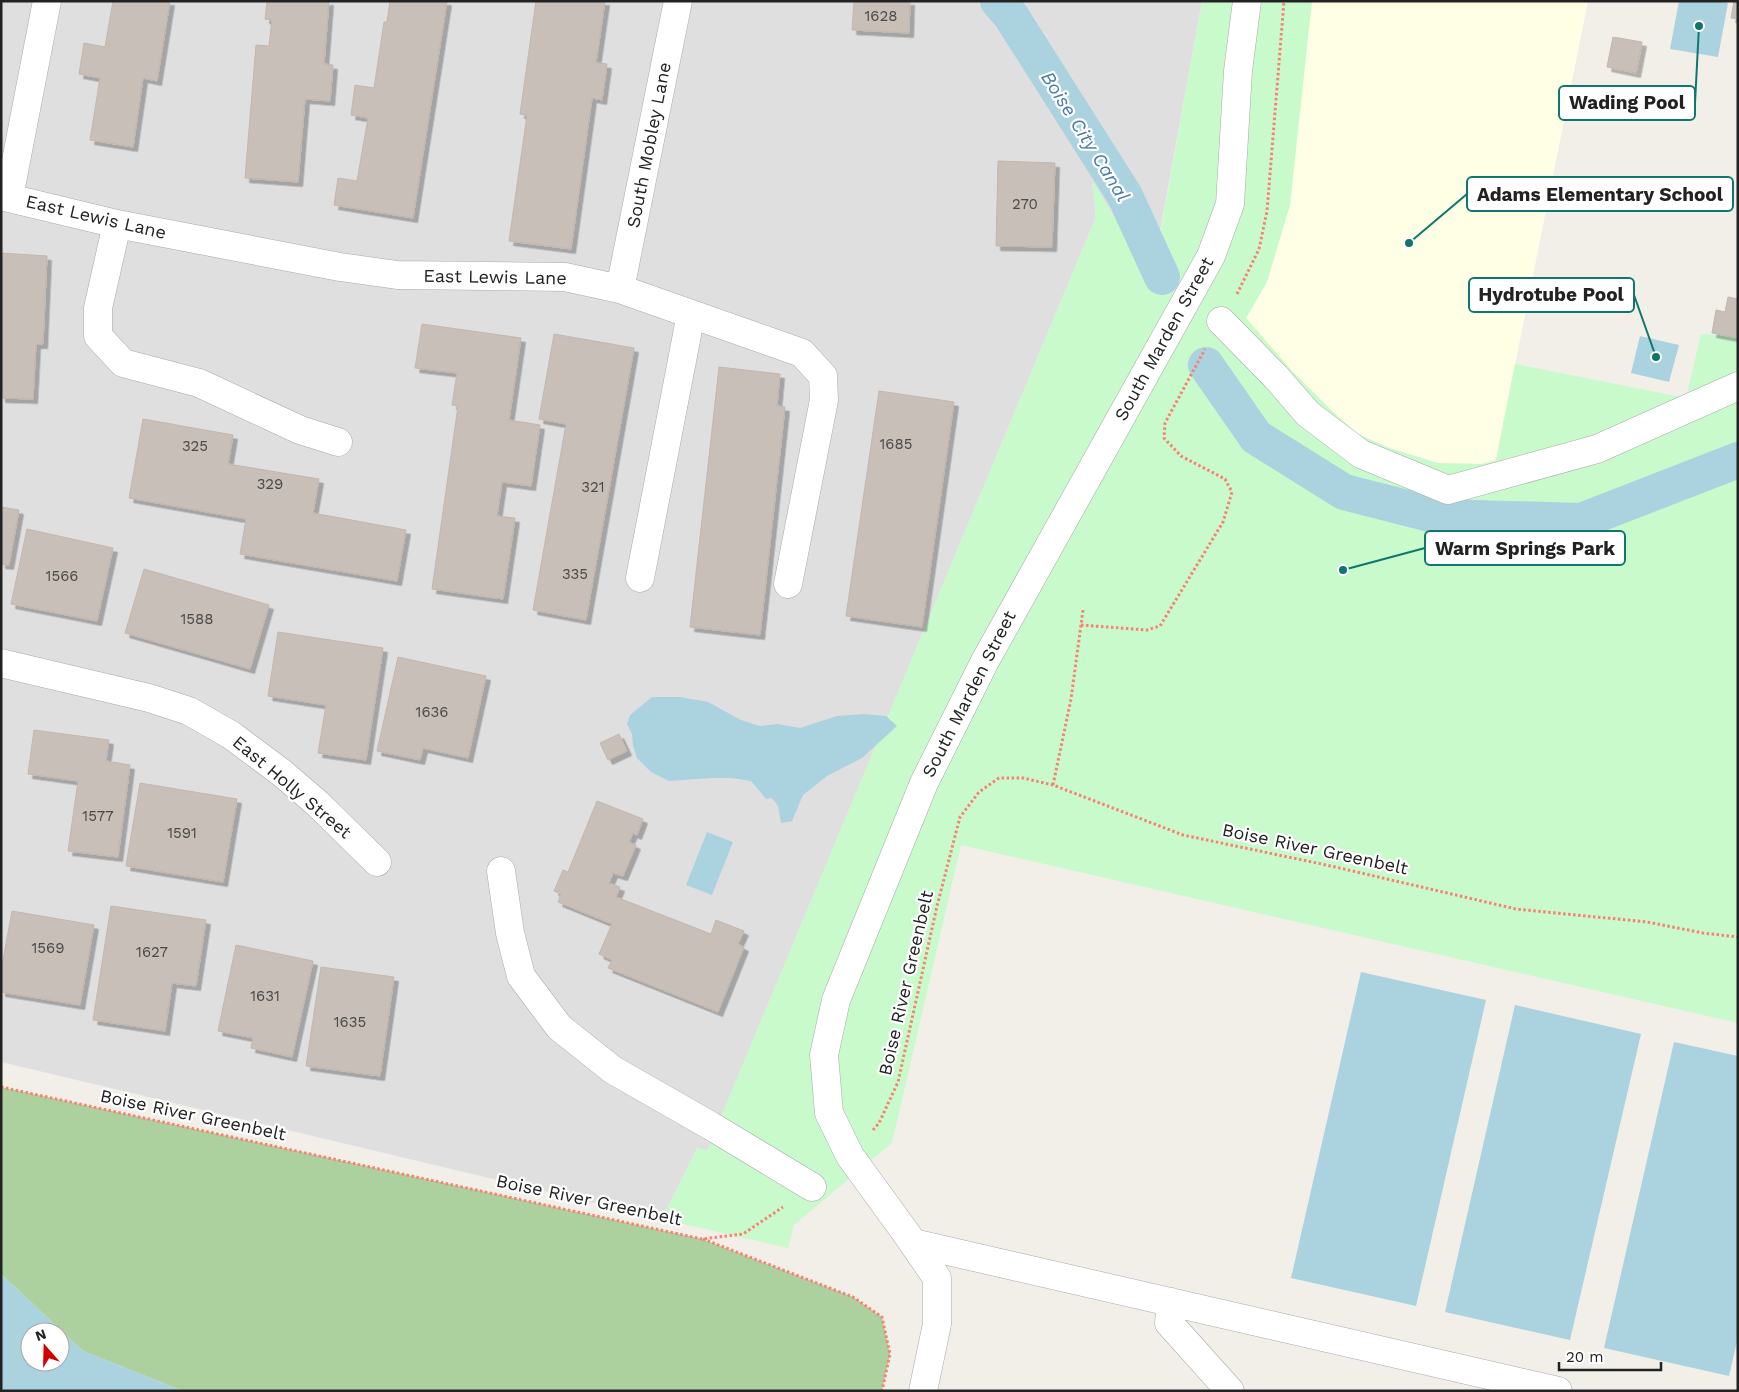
<svg xmlns="http://www.w3.org/2000/svg" width="1739" height="1392" viewBox="0 0 1739 1392" font-family="'Work Sans',sans-serif">
	<style>
		.residential { fill: #e0dfdf }
		.education { fill: #ffffe5 }
		.forest { fill: #add19e }
		.park { fill: #c8facc }
		.water { fill: #aad3df; fill-rule: evenodd }
		.lines { fill: none; stroke-linecap: round; stroke-linejoin: round }
		.canal { stroke: #aad3df; stroke-width: 36 }
		.building { fill: #c7bfb8; stroke: #c4b6ab; filter: url(#shadow) }
		.minor-casing { stroke: #a9a9a9; stroke-width: 29 }
		.path { stroke: #fa8072; stroke-width: 3; stroke-dasharray: 2.5 2.5; stroke-linecap: butt }
		.minor { stroke: #fff; stroke-width: 28 }
		.labels { text-anchor: middle; stroke-width: 4.5; stroke-linejoin: round; paint-order: stroke }
		.number-label { font-size: 15px; fill: #4b4948 }
		.street-label { font-size: 18px; fill: #222; stroke: #fff }
		.water-label { font-size: 19px; font-style: italic; fill: #4a7aab; stroke: #fff }
		.leader { fill: none; stroke: #0f766e; stroke-width: 2 }
		.callout-dot { fill: #0f766e; stroke: #fff; stroke-width: 2 }
		.callout { fill: #fff; stroke: #0f766e; stroke-width: 2 }
		.callout-label { font-size: 19px; text-anchor: middle; font-weight: bold; fill: #222 }
	</style>
	<defs>
		<filter id="shadow"><feDropShadow dx="4.5" dy="4.5" stdDeviation="0" flood-color="#0004"/></filter>
	</defs>
	<rect width="100%" height="100%" fill="#f2efe9"/>
	<path class="residential" d="M1,1H1202L1151,280L1092,181L1096,217L707,1151L697,1148L662,1219L1,1062Z"/>
	<path class="education" d="M1312,1H1588L1496,460L1482,464L1438,463L1389,448L1358,434L1333,412L1292,371L1246,318L1267,282Z"/>
	<path class="forest" d="M1,1087L702,1239L853,1297L882,1317L890,1354L882,1391H183L83,1351L1,1274Z"/>
	<path class="park" d="M1202,1H1312L1290,205L1267,282L1246,318L1292,371L1333,412L1358,434L1389,448L1438,463L1482,464L1496,460L1515,364L1686,398L1701,334L1738,337V1023L961,845L892,1143L794,1225L788,1248L662,1219L697,1148L707,1150L1096,217L1092,180L1152,279Z"/>
	<path class="water" d="M1679,1H1716L1728,3L1718,57L1670,49Z
		M1640,336L1679,345L1669,382L1631,373Z
		M652,697H680L708,702L741,720L760,726L777,724L800,728L837,716L864,714L886,716L897,726L862,758L827,776L803,795L792,821L781,823L778,806L772,798L766,799L751,781L731,778H712L669,781L651,772L637,758L633,746L632,734L627,724L630,715Z
		M707,832L733,842L712,895L686,885Z
		M1361,972L1486,1000L1416,1306L1291,1278Z
		M1515,1005L1641,1034L1570,1340L1445,1312Z
		M1674,1042L1738,1056V1337L1729,1376L1604,1348Z
		M1,1274L83,1351L183,1391H1ZM30,1332H60V1362H30Z"/>
	<g class="lines">
		<path class="canal" d="M998,1L1011,16L1125,196L1162,277
			M1206,365L1256,437L1344,492L1442,517L1581,521L1738,460"/>
	</g>
	<path class="building" d="M113,1H170L157,81L143,78L133,147L90,140L100,78L79,74L84,43L105,47Z
		M267,1H329L324,64L333,65L330,101L305,99L298,182L245,178L256,45L269,46L272,20L265,19Z
		M390,1H447L413,218L334,205L338,178L357,181L368,118L351,115L355,85L374,88L384,22H387Z
		M536,1H605L596,63L607,64L602,100L592,98L571,249L509,241L527,115L520,114Z
		M854,1H910L909,33L852,30Z
		M1734,1H1738V19L1731,18Z
		M1613,37L1642,42L1636,73L1607,67Z
		M998,161L1055,163L1052,247L996,246Z
		M1,253L47,256L43,344H36L33,399L1,398Z
		M1728,297L1738,299V338L1712,333L1716,310L1725,312Z
		M422,324L521,338L509,420L540,425L531,486L502,482L497,516L515,518L503,599L432,589L458,406L452,405L457,373L415,368Z
		M554,334L634,348L586,620L533,610L566,424L539,419Z
		M719,367L780,374L777,406L785,407L760,635L690,627Z
		M879,391L954,402L922,627L846,616Z
		M143,419L233,435L228,464L319,479L313,513L406,530L397,581L240,554L246,519L129,498Z
		M1,507L19,510L9,565L1,564Z
		M27,529L113,548L97,621L11,604Z
		M144,569L269,605L250,669L125,633Z
		M278,632L383,648L366,760L318,753L326,705L268,696Z
		M398,657L486,676L468,758L423,748L420,760L377,751Z
		M34,730L109,740L106,761L130,765L118,857L68,851L78,781L28,774Z
		M619,734L627,751L608,760L600,743Z
		M140,783L237,799L223,882L126,866Z
		M597,801L643,819L637,835L633,833L629,842L636,845L623,876L613,873L609,883L620,887L616,897L711,934L716,920L744,931L738,944L744,947L718,1012L608,968L612,960L599,954L612,924L558,902L561,894L554,891L563,870L568,872Z
		M111,906L206,920L196,986L172,983L165,1031L93,1020Z
		M12,911L94,925L80,1005L1,992V971Z
		M236,945L313,961L292,1057L251,1048L253,1038L218,1031Z
		M321,967L394,977L380,1076L306,1066Z"/>
	<g class="lines">
		<defs>
			<path id="minor" d="M1,196L117,224L340,267L397,275L565,277L620,289L802,353L823,376L824,400L788,584
				M9,197L47,1
				M117,224L98,308V336L123,363L199,383L300,430L338,442
				M620,289L678,1
				M1221,321L1276,377L1308,414L1361,454L1448,490L1597,449L1738,386
				M640,578L691,314
				M1,663L149,698L189,711L231,735L282,773L318,804L377,862
				M501,871L510,933L521,976L559,1027L613,1070L711,1126L812,1187
				M913,1243L1558,1391
				M1171,1302L1169,1323L1230,1391
				M923,1391L937,1324V1278L906,1233L850,1156L829,1113L824,1055L836,1000L924,783L985,661L1211,256L1230,204L1238,71L1247,1"/>
		</defs>
		<use href="#minor" class="minor-casing"/>
		<path class="path" d="M1237,294L1259,249L1267,211L1284,1
			M1081,625L1147,630L1160,626L1223,522L1232,492L1225,479L1181,456L1164,438L1165,423L1205,349
			M1053,785L1071,699L1083,610
			M1,1087L702,1239L743,1234L783,1207
			M873,1130L879,1123L898,1082L937,906L960,817L979,792L999,778H1023L1053,785L1183,835L1331,866L1516,909L1647,922L1703,933L1738,937
			M703,1239L853,1297L882,1317L890,1354L882,1391"/>
		<use href="#minor" class="minor"/>
	</g>
	<g class="labels">
		<g class="number-label">
			<text x="881" y="21">1628</text>
			<text x="1025" y="209">270</text>
			<text x="896" y="449">1685</text>
			<text x="195" y="451">325</text>
			<text x="270" y="489">329</text>
			<text x="593" y="492">321</text>
			<text x="575" y="579">335</text>
			<text x="62" y="581">1566</text>
			<text x="197" y="624">1588</text>
			<text x="432" y="717">1636</text>
			<text x="98" y="821">1577</text>
			<text x="182" y="838">1591</text>
			<text x="48" y="953">1569</text>
			<text x="152" y="957">1627</text>
			<text x="265" y="1001">1631</text>
			<text x="350" y="1027">1635</text>
		</g>
		<g class="street-label">
			<text transform="translate(649 145) rotate(-79)" y="6">South Mobley Lane</text>
			<text transform="translate(96 217) rotate(13)" y="6">East Lewis Lane</text>
			<text transform="translate(495 277) rotate(1)" y="6">East Lewis Lane</text>
			<text transform="translate(1164 339) rotate(-61)" y="6">South Marden Street</text>
			<text transform="translate(969 694) rotate(-63)" y="6">South Marden Street</text>
			<text transform="translate(292 787) rotate(40)" y="6">East Holly Street</text>
			<text transform="translate(1315 849) rotate(12)" y="6">Boise River Greenbelt</text>
			<text transform="translate(906 983) rotate(-77)" y="6">Boise River Greenbelt</text>
			<text transform="translate(193 1115) rotate(12)" y="6">Boise River Greenbelt</text>
			<text transform="translate(589 1200) rotate(12)" y="6">Boise River Greenbelt</text>
		</g>
		<g class="water-label">
			<text transform="translate(1086 136) rotate(58)" y="7">Boise City Canal</text>
		</g>
	</g>
	<path class="leader" d="M1699 26L1695 103M1409 243L1467 194M1656 357L1634 295M1343 570L1425 548"/>
	<g class="callout-dot">
		<circle cx="1699" cy="26" r="5"/>
		<circle cx="1409" cy="243" r="5"/>
		<circle cx="1656" cy="357" r="5"/>
		<circle cx="1343" cy="570" r="5"/>
	</g>
	<g class="callout">
		<rect x="1559" y="86" width="136" height="34" rx="5"/>
		<rect x="1467" y="177" width="266" height="34" rx="5"/>
		<rect x="1469" y="278" width="165" height="34" rx="5"/>
		<rect x="1425" y="531" width="200" height="34" rx="5"/>
	</g>
	<g class="callout-label">
		<text x="1627" y="109">Wading Pool</text>
		<text x="1600" y="201">Adams Elementary School</text>
		<text x="1551" y="301">Hydrotube Pool</text>
		<text x="1525" y="555">Warm Springs Park</text>
	</g>
	<rect width="1739" height="1392" fill="none" stroke="#222222" stroke-width="5"/>
	<g transform="translate(45 1347) rotate(340)"><circle r="24" fill="#ffffff" stroke="#a7a7a7"/>
	<path d="M0-4L9 19L0 12L-9 19Z" fill="#d40000"/>
	<text y="-8" font-size="14" font-weight="bold" text-anchor="middle" fill="#222222">N</text>
	</g>
	<path d="M1559 1362v8h102v-8" fill="none" stroke="#222222" stroke-width="2.5"/>
	<text x="1566" y="1362" font-size="15" fill="#222222" stroke="#ffffff" stroke-width="4" paint-order="stroke">20 m</text>
</svg>
